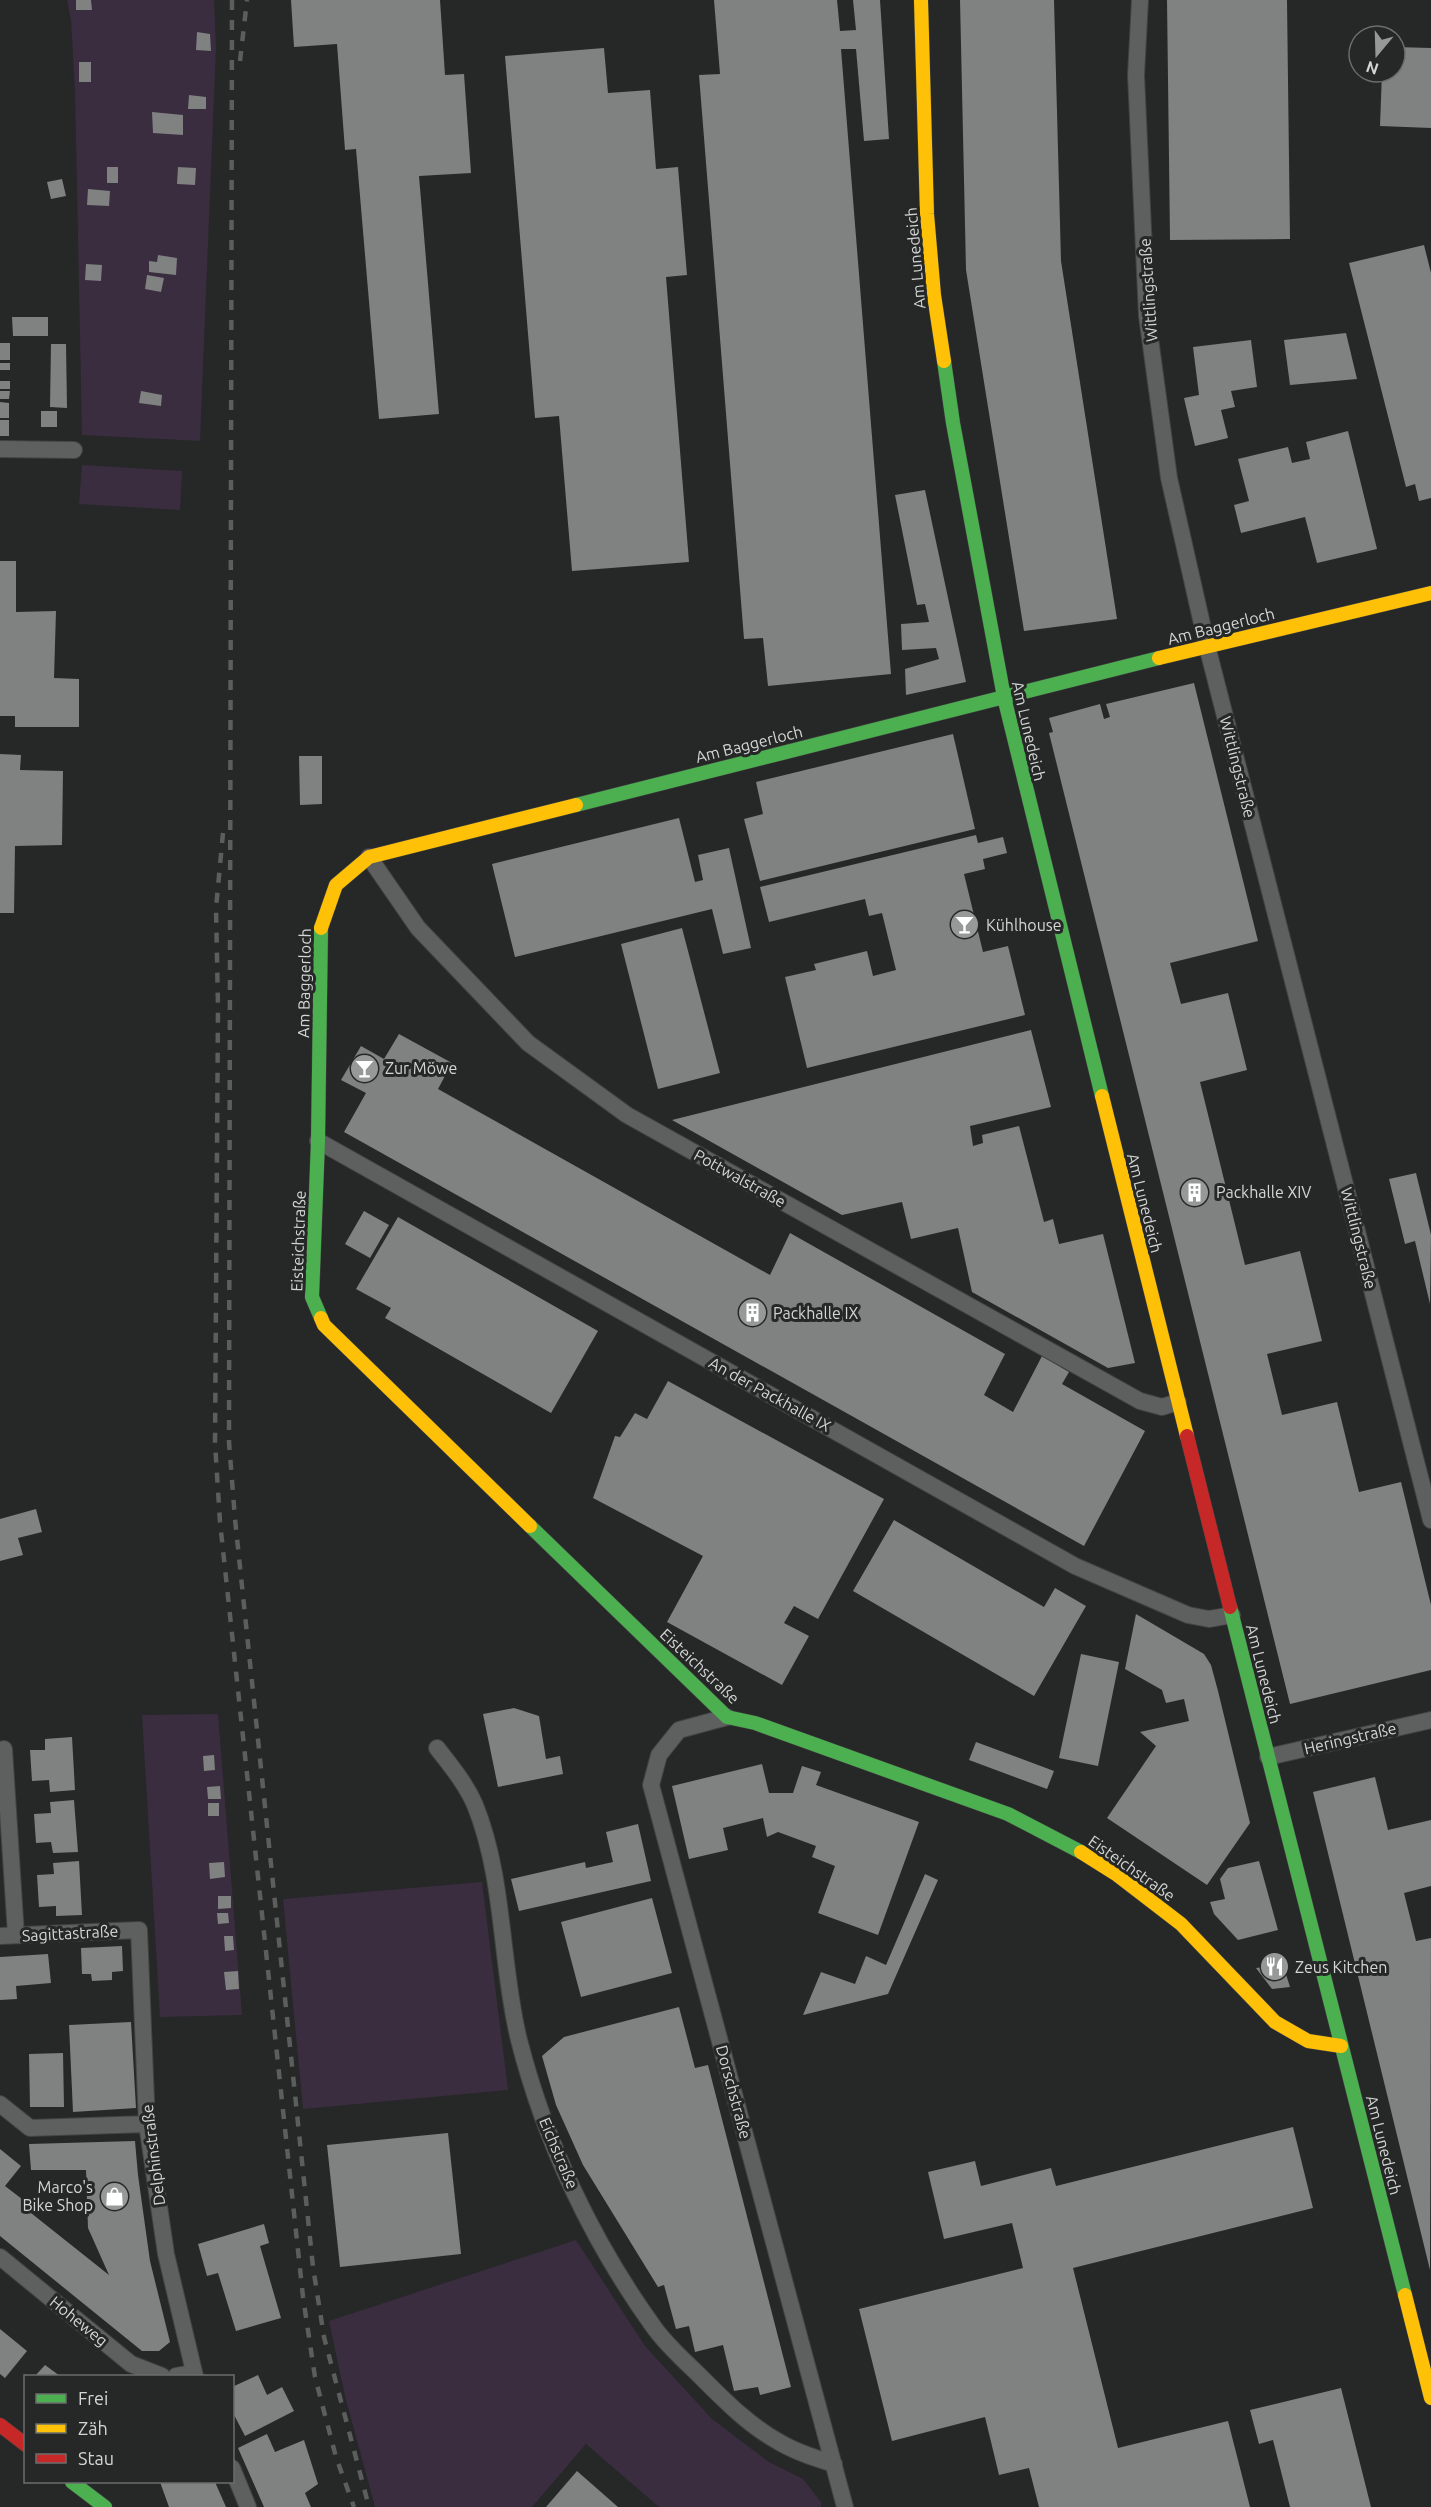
<svg xmlns="http://www.w3.org/2000/svg" width="1431" height="2507" viewBox="0 0 1431 2507" font-family="Ubuntu,sans-serif">
	<style>
		.green { fill: #392d3f }
		.building { fill: #808181 }
		.lines { fill: none; stroke-linecap: round; stroke-linejoin: round }
		.street-casing { stroke: #424343; stroke-width: 18 }
		.fast-casing { stroke: #424343; stroke-width: 15 }
		.slow-casing { stroke: #424343; stroke-width: 15 }
		.jam-casing { stroke: #424343; stroke-width: 15 }
		.street { stroke: #5e5f5f; stroke-width: 16 }
		.fast { stroke: #4caf50; stroke-width: 14 }
		.slow { stroke: #ffc107; stroke-width: 14 }
		.jam { stroke: #c62828; stroke-width: 14 }
		.rail { stroke: #5c5d5d; stroke-width: 4.5; stroke-dasharray: 10 10; stroke-linecap: butt }
		.labels { text-anchor: middle; stroke-width: 6; stroke-linejoin: round; paint-order: stroke }
		.street-label { font-size: 16px; fill: #d4d6d5; stroke: #252827 }
		.poi-label { font-size: 16px; fill: #d4d6d5; stroke: #252827; text-anchor: start }
	</style>
	<rect width="100%" height="100%" fill="#262727"/>
	<path class="green" d="M67,0H214L216,47L200,441L82,435L75,90L71,20Z
		M82,465L182,471L180,510L79,504Z
		M218,1714L242,2015L160,2017L142,1715Z
		M482,1882L508,2090L303,2109L283,1899Z
		M576,2240L645,2346L712,2419L769,2462L803,2479L821,2502V2507H659L586,2444L532,2507H375L345,2396L329,2321Z"/>
	<path class="building" d="M76,0H91L92,10H76Z
		M291,0H440L445,75L464,74L471,173L419,176L439,414L379,419L356,149L345,150L337,44L294,47Z
		M714,0H837L840,31L856,30L853,0H880L889,139L864,141L856,49H841L891,674L768,686L763,638L744,639L699,75L720,74Z
		M960,0H1054L1061,261L1117,619L1024,631L966,270Z
		M1167,0H1287L1290,239L1170,240Z
		M197,32L210,34L211,51L196,50Z
		M1395,47L1431,48V128L1380,126L1382,72H1395Z
		M604,48L608,93L650,90L656,169L678,167L687,275L666,277L689,562L572,571L559,416L535,418L505,56Z
		M79,62H91V82H79Z
		M189,95L206,97V109H188Z
		M152,112L183,115V135L153,133Z
		M107,167H118V183H107Z
		M178,167L196,168L195,185L177,184Z
		M62,179L66,196L51,199L47,182Z
		M88,189L110,191L109,206L87,205Z
		M1424,245L1431,273V498L1419,501L1415,484L1406,487L1349,263Z
		M158,255L177,258L176,275L149,272V261L157,262Z
		M86,264L102,265L101,281L85,280Z
		M147,275L164,278L161,292L145,289Z
		M12,317H48V336H13Z
		M1346,333L1357,379L1290,385L1284,340Z
		M1251,340L1257,387L1231,391L1235,407L1221,410L1228,438L1195,446L1184,398L1199,395L1193,347Z
		M0,343H10V360H0Z
		M51,344H66L67,408L50,407Z
		M0,363H10V370H0Z
		M0,381H10V389H0Z
		M0,391H10L9,399H0Z
		M141,391L162,395L161,406L139,403Z
		M0,402L9,403V418H0Z
		M41,411H57V427H41Z
		M0,420H9V436H0Z
		M1348,431L1377,549L1317,563L1305,517L1241,533L1234,505L1249,501L1238,459L1288,447L1292,463L1310,459L1306,442Z
		M925,490L966,682L906,695L905,669L939,659L936,648L902,650L901,624L929,622L925,604L917,605L895,495Z
		M0,561H16V612L56,611L54,678L79,679V727H15V716H0Z
		M1194,683L1258,941L1170,963L1181,1004L1228,993L1247,1070L1200,1082L1245,1265L1300,1251L1322,1341L1267,1354L1282,1415L1337,1402L1359,1492L1401,1482L1431,1605V1670L1290,1704L1049,733L1053,732L1049,718L1100,704L1104,719L1110,717L1106,704Z
		M953,734L975,829L760,881L744,819L763,814L756,782Z
		M0,754L21,755L20,770L63,771L62,845L15,846L14,913H0Z
		M299,756H322V804L300,805Z
		M679,818L695,882L703,880L698,855L729,848L751,948L723,954L712,909L515,957L492,864Z
		M976,835L978,843L1003,837L1007,853L983,859L985,869L964,874L983,952L1008,946L1025,1015L807,1068L785,977L816,970L814,964L867,951L873,976L896,970L882,913L869,916L865,899L769,922L760,887Z
		M682,928L720,1073L658,1089L621,944Z
		M1031,1030L1051,1107L970,1126L973,1146L983,1143L982,1135L1019,1126L1044,1222L1053,1219L1059,1244L1103,1234L1135,1363L1108,1368L972,1292L958,1228L911,1239L902,1202L842,1215L672,1120Z
		M399,1034L452,1063L438,1089L770,1275L790,1233L1005,1354L984,1395L1013,1412L1042,1356L1069,1372L1062,1384L1145,1431L1084,1546L344,1132L366,1093L341,1080L361,1046L384,1059Z
		M1416,1173L1431,1235L1430,1304L1415,1241L1405,1244L1389,1179Z
		M364,1211L389,1225L370,1258L345,1244Z
		M398,1217L598,1331L551,1413L385,1318L391,1308L356,1289Z
		M668,1381L884,1499L818,1619L794,1606L784,1623L809,1636L782,1685L667,1622L703,1556L593,1498L615,1436L620,1437L635,1413L647,1419Z
		M36,1509L42,1532L18,1538L23,1555L0,1561V1519Z
		M894,1520L1044,1607L1055,1588L1086,1606L1034,1696L853,1591Z
		M1136,1614L1204,1654L1211,1665L1218,1691L1250,1823L1207,1885L1107,1818L1156,1746L1140,1732L1189,1721L1184,1699L1166,1703L1162,1690L1125,1669Z
		M1081,1654L1119,1662L1098,1766L1059,1758Z
		M514,1708L539,1716L546,1759L560,1756L563,1774L498,1787L483,1714Z
		M72,1737L75,1790L50,1792L49,1780L32,1781L30,1750H45V1739Z
		M976,1742L1054,1771L1047,1789L969,1760Z
		M214,1755L215,1770L204,1771L203,1756Z
		M762,1764L769,1793H793L802,1766L821,1772L816,1785L919,1822L878,1935L818,1913L835,1866L812,1857L816,1846L778,1832L767,1837L763,1818L723,1828L728,1850L689,1859L672,1786Z
		M1375,1777L1388,1830L1431,1820V1886L1404,1893L1416,1941L1431,1938L1430,2270L1313,1792Z
		M220,1786L221,1799H208L207,1787Z
		M74,1800L78,1852L53,1853L51,1842L36,1843L34,1814L51,1813L50,1802Z
		M208,1803H219V1816H208Z
		M638,1824L651,1881L519,1911L511,1879L585,1862L586,1868L613,1862L606,1832Z
		M79,1861L82,1915L56,1916V1906L39,1907L37,1875L54,1874L53,1863Z
		M1259,1861L1278,1930L1238,1940L1214,1914L1210,1902L1225,1899L1220,1879L1228,1868Z
		M224,1862L225,1877L210,1879L209,1863Z
		M925,1874L938,1880L888,1994L803,2015L821,1972L855,1984L866,1956L886,1965Z
		M218,1896H231V1908L218,1909Z
		M652,1898L672,1973L581,1997L561,1922Z
		M217,1913H228L229,1923L218,1924Z
		M224,1936H233L234,1950L225,1951Z
		M122,1946L123,1971L112,1972V1980L92,1981L91,1974H82L81,1948Z
		M48,1954L51,1983L16,1986L17,1999L0,2000V1957Z
		M1280,1955L1290,1987L1272,1989L1256,1968L1263,1967L1262,1960Z
		M238,1971L239,1989L226,1990L224,1972Z
		M679,2007L695,2068L708,2065L791,2387L760,2395L758,2387L734,2391L723,2345L695,2352L689,2326L676,2329L664,2285L658,2287L583,2165L556,2105L542,2056L564,2037Z
		M131,2022L136,2108L73,2112L69,2025Z
		M63,2053L64,2107H30L29,2054Z
		M1293,2127L1313,2208L1073,2268L1118,2448L1228,2421L1250,2507H1039L1029,2468L999,2475L985,2417L892,2441L859,2309L1023,2268L1012,2223L944,2239L928,2172L975,2161L981,2186L1051,2168L1056,2186Z
		M448,2133L461,2254L340,2267L327,2145Z
		M135,2141L138,2175L150,2261L170,2342L159,2351H142L0,2236V2149L21,2166L5,2186L35,2209L31,2213L109,2275L88,2228L86,2170H31L29,2144Z
		M264,2224L269,2243L260,2246L281,2318L236,2331L218,2273L207,2276L198,2244Z
		M0,2329L27,2351L5,2378L0,2374Z
		M45,2365L60,2376H35Z
		M258,2375L267,2395L282,2387L294,2411L245,2436L232,2411V2387Z
		M1341,2388L1371,2507H1290L1273,2440L1259,2444L1250,2410Z
		M267,2434L275,2452L304,2440L318,2484L305,2493L311,2507H264L238,2448Z
		M577,2471L618,2507H546Z
		M160,2482H215L226,2507H169Z"/>
	<g class="lines">
		<defs>
			<path id="street" d="M1140,0L1136,75L1147,316L1169,478L1207,646L1431,1520
				M0,449L74,450
				M369,857L418,928L528,1043L627,1115L1140,1401L1162,1407L1178,1402
				M318,1141L1075,1566L1188,1615L1209,1619L1232,1615
				M727,1717L679,1730L659,1755L651,1785L845,2507
				M437,1748C451,1766 466,1784 475,1805C505,1879 500,1963 519,2040C545,2142 592,2241 653,2326C666,2345 686,2362 703,2379C726,2402 750,2426 779,2442C796,2452 815,2458 834,2464
				M4,1749L16,1935
				M1268,1757L1431,1720
				M0,1936L139,1930L147,2124L166,2254L195,2376
				M0,2104L30,2128L147,2124
				M0,2257L131,2364L162,2376
				M176,2376L193,2373
				M232,2468L248,2507"/>
			<path id="fast" d="M944,361L953,423L1004,697L1102,1096
				M576,805L1159,658
				M321,1318L312,1297L318,1141L321,928
				M530,1526L727,1717L755,1723L1008,1814L1081,1852
				M1230,1607L1405,2295
				M72,2482L105,2507"/>
			<path id="slow" d="M921,0L927,214L934,295L944,361
				M1159,658L1431,593
				M321,928L336,885L369,857L576,805
				M1102,1096L1187,1436
				M321,1318L324,1325L530,1526
				M1081,1852L1116,1874L1181,1924L1275,2022L1308,2041L1341,2046
				M1405,2295L1431,2398"/>
			<path id="jam" d="M1187,1436L1230,1607
				M0,2425L26,2445"/>
		</defs>
		<use href="#street" class="street-casing"/>
		<use href="#fast" class="fast-casing"/>
		<use href="#slow" class="slow-casing"/>
		<use href="#jam" class="jam-casing"/>
		<use href="#street" class="street"/>
		<use href="#fast" class="fast"/>
		<use href="#slow" class="slow"/>
		<use href="#jam" class="jam"/>
		<path class="rail" d="M232,0L229,1442L235,1519L313,2267L324,2337L369,2507
			M240,61L247,0
			M223,833L216,908L218,1007L215,1443L220,1522L303,2297L315,2377L336,2457L354,2507"/>
	</g>
	<defs>
		<symbol id="bar-disc" viewBox="-11 -11 22 22"><circle r="9.5" fill="#979998" stroke="#252827"/><path d="M-6-5H6L.8 .8V4.5H3.5V6h-7V4.5H-.8V.8Z" fill="#fff"/></symbol>
		<symbol id="building-disc" viewBox="-11 -11 22 22"><circle r="9.5" fill="#979998" stroke="#252827"/><path d="M-4-6H4V6H1V3H-1V6H-4ZM-2.5-4.3h1.7v1.8h-1.7ZM.8-4.3h1.7v1.8H.8ZM-2.5-1h1.7V.8h-1.7ZM.8-1h1.7V.8H.8Z" fill="#fff"/></symbol>
		<symbol id="restaurant-disc" viewBox="-11 -11 22 22"><circle r="9.5" fill="#979998" stroke="#252827"/><path d="M-5-6h1v4h1v-4h1v4h1v-4h1v5L-1.5 .5V6h-2V.5L-5-1ZM5-6V6H3V1.5H1.5Q1.5-4 5-6Z" fill="#fff"/></symbol>
		<symbol id="shop-disc" viewBox="-11 -11 22 22"><circle r="9.5" fill="#979998" stroke="#252827"/><path d="M-5-2.5h2.3a2.7 3.5 0 0 1 5.4 0H5L5.5 6h-11ZM-1.5-2.5h3a1.5 2.3 0 0 0-3 0Z" fill="#fff"/></symbol>
	</defs>
	<g fill-rule="evenodd">
		<use href="#bar-disc" x="948" y="908" width="33" height="33"/>
		<use href="#bar-disc" x="348" y="1052" width="33" height="33"/>
		<use href="#building-disc" x="1178" y="1176" width="33" height="33"/>
		<use href="#building-disc" x="736" y="1296" width="33" height="33"/>
		<use href="#restaurant-disc" x="1258" y="1950" width="33" height="33"/>
		<use href="#shop-disc" x="98" y="2180" width="33" height="33"/>
	</g>
	<g class="labels">
		<g class="street-label">
			<text transform="translate(915 258) rotate(-95)" y="6">Am Lunedeich</text>
			<text transform="translate(1148 290) rotate(-94)" y="6">Wittlingstraße</text>
			<text transform="translate(1221 626) rotate(-14)" y="6">Am Baggerloch</text>
			<text transform="translate(1029 731) rotate(77)" y="6">Am Lunedeich</text>
			<text transform="translate(749 744) rotate(-14)" y="6">Am Baggerloch</text>
			<text transform="translate(1238 767) rotate(76)" y="6">Wittlingstraße</text>
			<text transform="translate(304 983) rotate(-89)" y="6">Am Baggerloch</text>
			<text transform="translate(740 1178) rotate(29)" y="6">Pottwalstraße</text>
			<text transform="translate(1145 1203) rotate(76)" y="6">Am Lunedeich</text>
			<text transform="translate(1359 1238) rotate(76)" y="6">Wittlingstraße</text>
			<text transform="translate(298 1241) rotate(-88)" y="6">Eisteichstraße</text>
			<text transform="translate(770 1394) rotate(29)" y="6">An der Packhalle IX</text>
			<text transform="translate(700 1666) rotate(43)" y="6">Eisteichstraße</text>
			<text transform="translate(1264 1674) rotate(76)" y="6">Am Lunedeich</text>
			<text transform="translate(1350 1738) rotate(-13)" y="6">Heringstraße</text>
			<text transform="translate(1132 1868) rotate(35)" y="6">Eisteichstraße</text>
			<text transform="translate(70 1933) rotate(-3)" y="6">Sagittastraße</text>
			<text transform="translate(734 2092) rotate(75)" y="6">Dorschstraße</text>
			<text transform="translate(1384 2145) rotate(76)" y="6">Am Lunedeich</text>
			<text transform="translate(559 2153) rotate(67)" y="6">Eichstraße</text>
			<text transform="translate(153 2155) rotate(-97)" y="6">Delphinstraße</text>
			<text transform="translate(79 2321) rotate(39)" y="6">Hoheweg</text>
		</g>
		<g class="poi-label">
			<text x="986" y="931">Kühlhouse</text>
			<text x="385" y="1074">Zur Möwe</text>
			<text x="1216" y="1198">Packhalle XIV</text>
			<text x="773" y="1319">Packhalle IX</text>
			<text x="1295" y="1973">Zeus Kitchen</text>
			<text x="93" y="2193" text-anchor="end">Marco's<tspan x="93" dy="18">Bike Shop</tspan></text>
		</g>
	</g>
	<rect x="24" y="2375" width="210" height="108" fill="#252827" stroke="#6b6e6d" stroke-width="1.5"/>
	<rect x="36" y="2394" width="30" height="9" fill="#4caf50" stroke="#6b6e6d" stroke-width="1.5"/>
	<text x="78" y="2405" font-size="18" fill="#d4d6d5">Frei</text>
	<rect x="36" y="2424" width="30" height="9" fill="#ffc107" stroke="#6b6e6d" stroke-width="1.5"/>
	<text x="78" y="2435" font-size="18" fill="#d4d6d5">Zäh</text>
	<rect x="36" y="2454" width="30" height="9" fill="#c62828" stroke="#6b6e6d" stroke-width="1.5"/>
	<text x="78" y="2465" font-size="18" fill="#d4d6d5">Stau</text>
	<g transform="translate(1377 54) rotate(199)"><circle r="28" fill="#252827" stroke="#6b6e6d" stroke-width="1.5"/>
	<path d="M0-4.5L10 22L0 15L-10 22Z" fill="#979998"/>
	<text y="-9" font-size="16" font-weight="bold" text-anchor="middle" fill="#d4d6d5">N</text>
	</g>
</svg>
